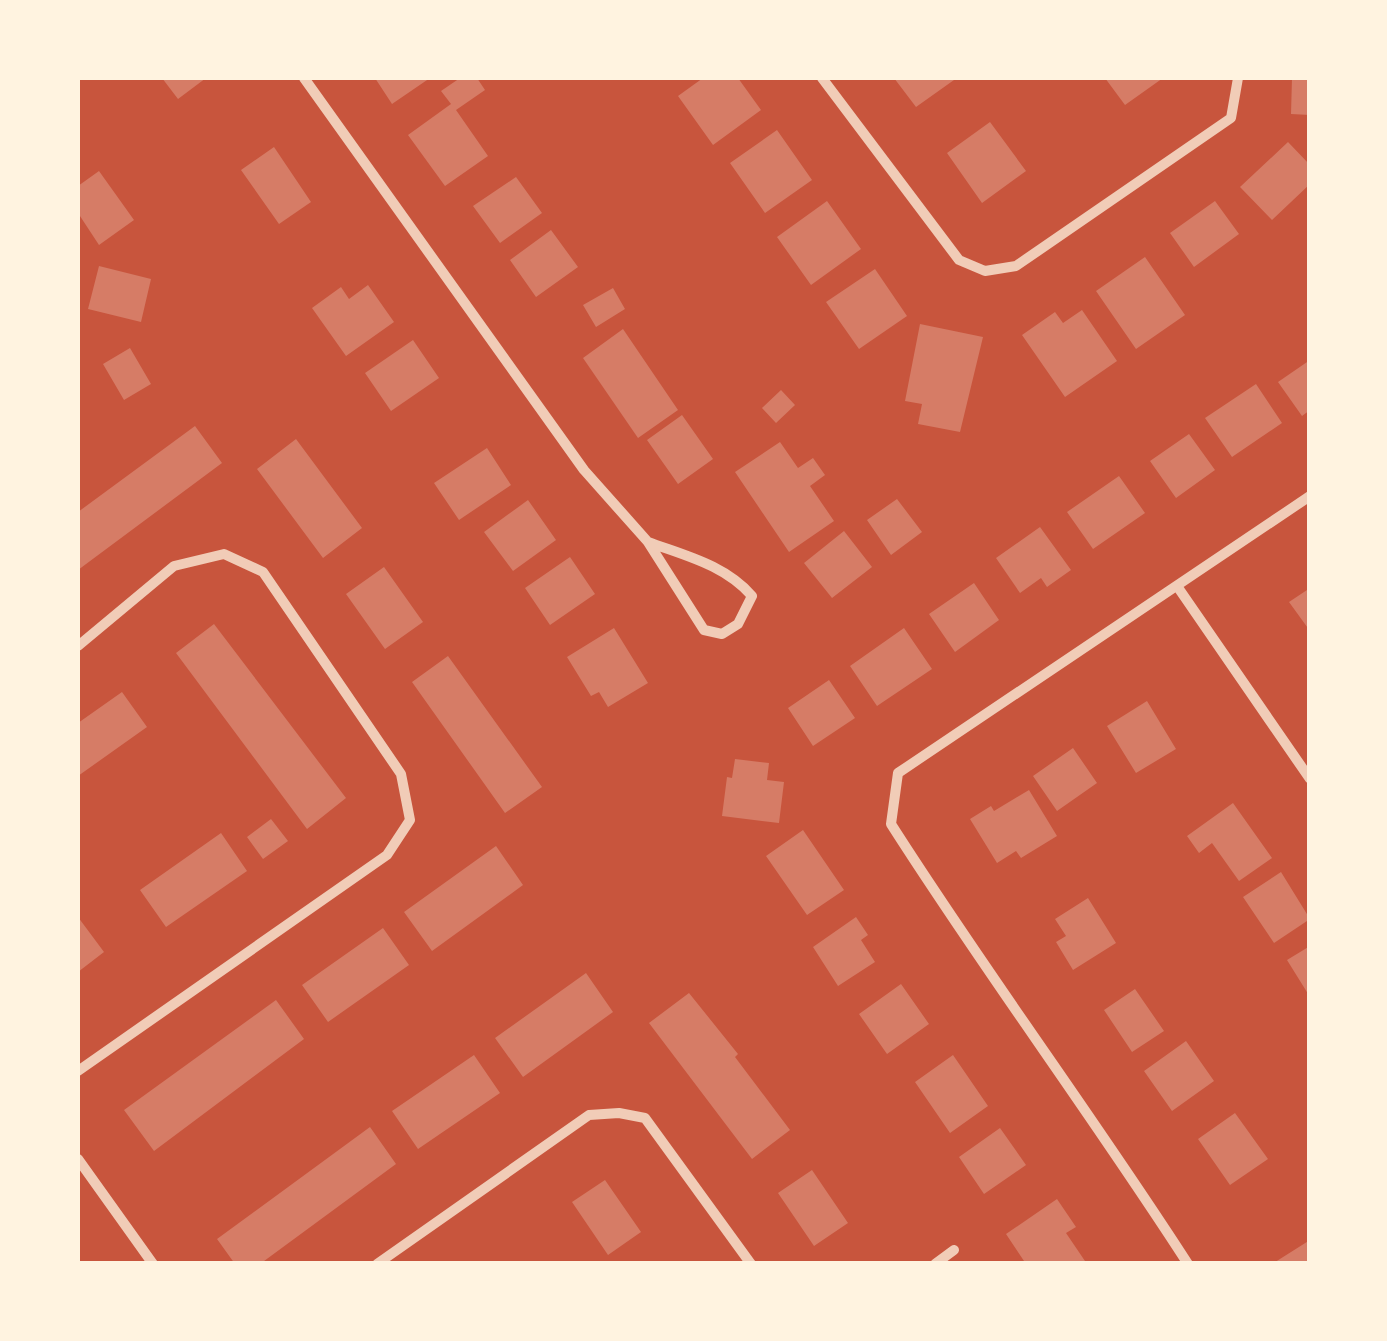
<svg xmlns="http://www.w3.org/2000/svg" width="1387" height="1341" viewBox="0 0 1387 1341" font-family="Raleway,sans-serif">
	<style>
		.building { fill: #d67c66 }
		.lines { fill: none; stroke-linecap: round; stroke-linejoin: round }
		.minor { stroke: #f1ccb7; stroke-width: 10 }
	</style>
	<rect width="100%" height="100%" fill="#c8553d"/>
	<path class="building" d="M162,78H206L178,99Z
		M375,78H430L392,104Z
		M460,78H477L485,90L456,110L488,156L445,186L408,135L451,104L441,91Z
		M703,78H738L761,110L713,145L678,96Z
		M894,78H952L954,80L916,107Z
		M1105,78H1163L1125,105Z
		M1292,78H1310V115L1291,114Z
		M990,122L1026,171L982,203L947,153Z
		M777,130L812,180L765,213L730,163Z
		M1288,142L1310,165V184L1272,220L1240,187Z
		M274,147L311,202L279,224L241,170Z
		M99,171L134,220L99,245L78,213V186Z
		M516,177L542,213L500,243L473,206Z
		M827,201L861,249L811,285L777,237Z
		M1215,201L1239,234L1194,267L1170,233Z
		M551,230L578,267L536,297L510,260Z
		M1145,257L1185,315L1136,349L1096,291Z
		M99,266L151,279L141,322L88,309Z
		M875,269L907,316L859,349L826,302Z
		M368,285L394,322L346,356L312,308L341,287L349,299Z
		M613,288L625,309L596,327L583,305Z
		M1082,310L1117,361L1065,397L1022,335L1055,312L1063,323Z
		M920,324L983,337L960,432L918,424L922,404L905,401Z
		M623,329L678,410L638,438L583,358Z
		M413,340L439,378L391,411L365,373Z
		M130,348L151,384L124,400L103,364Z
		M1310,360V410L1302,416L1278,382Z
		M1256,384L1282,423L1232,457L1205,418Z
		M781,390L795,405L776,423L762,408Z
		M682,415L713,459L678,484L647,440Z
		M195,426L222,463L78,570V512Z
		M1189,434L1215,470L1176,498L1150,461Z
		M296,439L362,528L323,558L257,469Z
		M780,442L798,468L813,458L825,475L810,486L834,521L789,552L735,472Z
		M487,448L511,485L459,520L434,483Z
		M1119,476L1145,513L1093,549L1067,512Z
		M897,499L922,532L891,555L867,520Z
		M528,500L556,540L513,571L484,532Z
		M1040,527L1071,570L1047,587L1041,578L1020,593L996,558Z
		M844,531L872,567L832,598L804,563Z
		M570,557L595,594L550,625L525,588Z
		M384,567L423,622L385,649L346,594Z
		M974,583L999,620L955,652L929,614Z
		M1310,588V631L1289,602Z
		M214,624L346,798L307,829L176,653Z
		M614,628L648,683L608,707L599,692L591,696L567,657Z
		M904,628L932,669L877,706L850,666Z
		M448,656L542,787L505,813L412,682Z
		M829,680L855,718L813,746L788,708Z
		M122,692L147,727L78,776V723Z
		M1147,701L1176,749L1136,773L1107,726Z
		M1073,748L1097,783L1057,811L1033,776Z
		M735,759L769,763L767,780L784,782L779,823L722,816L727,777L732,778Z
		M1029,790L1057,836L1021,858L1016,851L997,863L970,819L991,806L994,811Z
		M1233,803L1272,858L1239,881L1212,843L1199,853L1187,836Z
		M271,819L288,841L263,859L247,837Z
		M803,830L844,890L807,915L766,856Z
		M221,833L247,871L166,927L140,890Z
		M496,846L523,885L432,951L404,912Z
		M1281,872L1310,919L1274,943L1243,897Z
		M1088,898L1116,943L1073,970L1056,942L1066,936L1055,919Z
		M78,917L104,952L78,972Z
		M856,917L868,935L861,940L875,962L838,986L813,947Z
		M383,928L409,965L328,1022L302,985Z
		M1310,946V997L1287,960Z
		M586,973L613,1012L523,1077L495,1038Z
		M901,984L929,1024L887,1054L859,1014Z
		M1135,989L1164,1031L1132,1052L1104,1010Z
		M689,993L738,1054L735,1057L790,1130L752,1159L649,1023Z
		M276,1000L304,1039L154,1151L124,1110Z
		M1186,1041L1214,1081L1172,1111L1144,1071Z
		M474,1055L500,1093L418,1149L392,1111Z
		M953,1055L988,1106L950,1133L915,1082Z
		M1235,1113L1268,1159L1230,1185L1198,1139Z
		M370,1127L396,1164L260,1264H235L217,1239Z
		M1000,1128L1026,1165L984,1194L959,1157Z
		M812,1170L848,1223L814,1246L778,1193Z
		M605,1180L641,1232L608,1255L572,1202Z
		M1057,1199L1076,1227L1066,1233L1085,1261L1026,1264L1006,1234Z
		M1310,1240V1264H1272Z"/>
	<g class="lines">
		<path class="minor" d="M304,78L584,470L648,542L704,630L722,634L738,624L752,596C725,565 686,556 648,542
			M822,78L959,260L985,271L1016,266L1231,118L1238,78
			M1177,586L1310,779
			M78,646L174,566L224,554L263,572L401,774L410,820L387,855L78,1071
			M78,1159L153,1264
			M377,1264L589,1115L619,1113L645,1118L751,1264
			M935,1264L954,1250
			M1188,1264C1092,1115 986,973 891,824L898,773L1310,496"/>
	</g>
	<rect width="1387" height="1341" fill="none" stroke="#fff3e0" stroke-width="160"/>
</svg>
